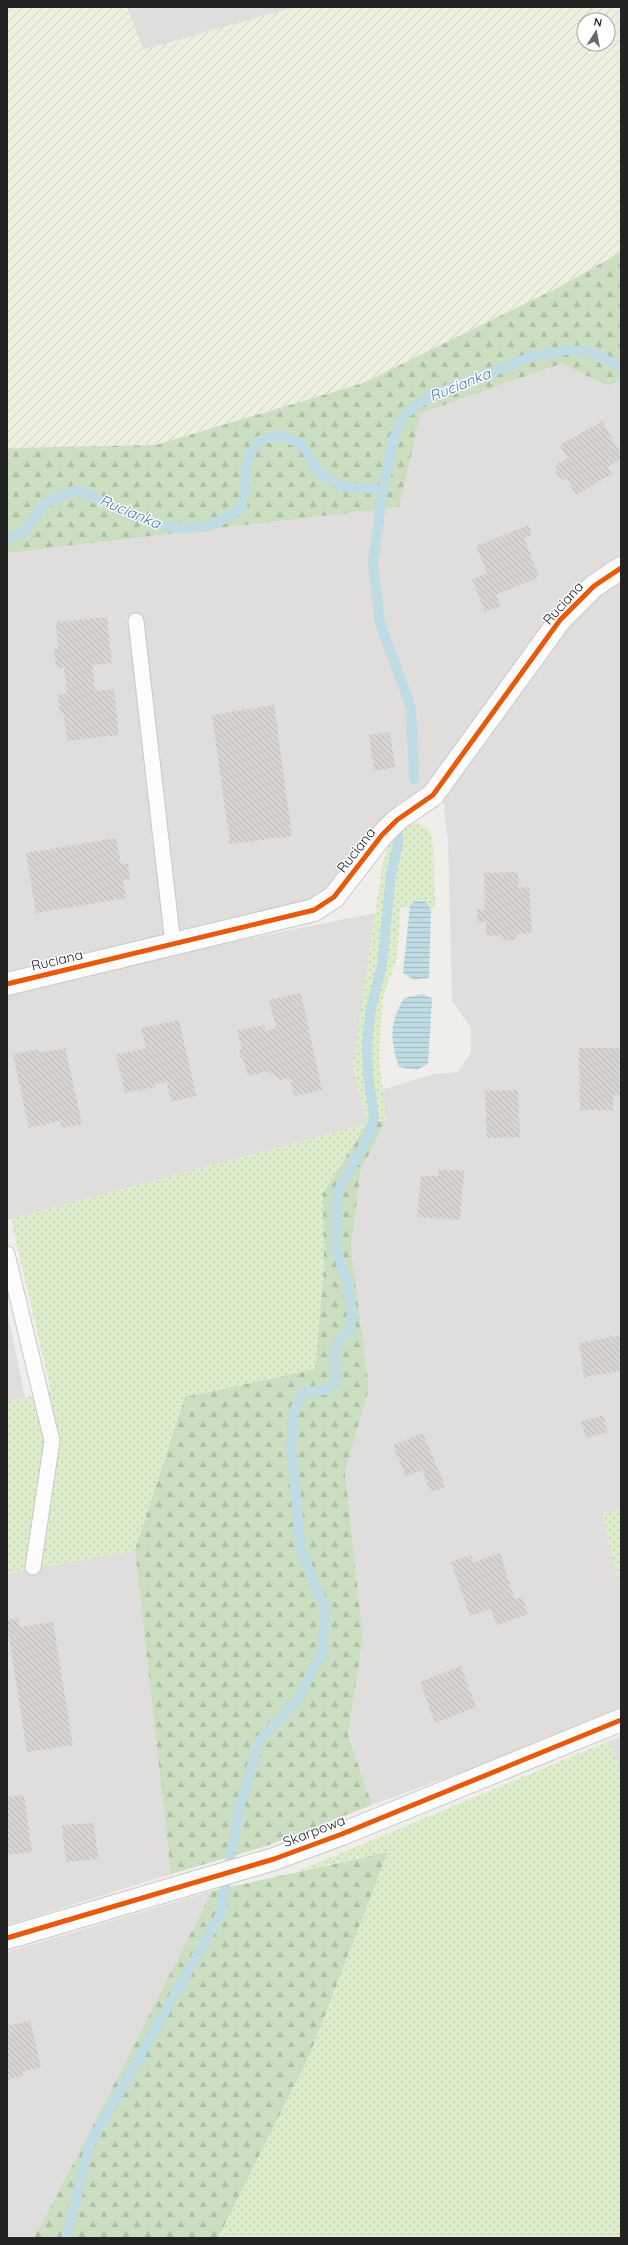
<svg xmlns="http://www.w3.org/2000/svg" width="628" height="2245" viewBox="0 0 628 2245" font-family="Quicksand,sans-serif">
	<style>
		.residential { fill: #dfdedc }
		.farmland { fill: url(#farmland-furrows); fill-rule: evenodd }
		.grass { fill: url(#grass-dots) }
		.forest { fill: url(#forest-firs) }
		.water { fill: url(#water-rules) }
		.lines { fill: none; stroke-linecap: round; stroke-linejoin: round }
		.stream { stroke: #bfdbe3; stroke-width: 10 }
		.building { fill: url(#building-back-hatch) }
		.lane-casing { stroke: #c9c8c7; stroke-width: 17 }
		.street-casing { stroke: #c9c8c7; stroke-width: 24 }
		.lane { stroke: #fdfcfc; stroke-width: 15 }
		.street { stroke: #fdfcfc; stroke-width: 22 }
		.cycleway-casing { stroke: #fff; stroke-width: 8 }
		.cycleway { stroke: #e8590c; stroke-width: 5 }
		.labels { text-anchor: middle; stroke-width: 3; stroke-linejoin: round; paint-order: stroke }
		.street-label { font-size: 14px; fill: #222; stroke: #fff }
		.water-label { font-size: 15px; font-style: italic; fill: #4a7aab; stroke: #fff }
	</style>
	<defs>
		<pattern id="farmland-furrows" width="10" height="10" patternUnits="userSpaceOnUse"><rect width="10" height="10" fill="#efefdf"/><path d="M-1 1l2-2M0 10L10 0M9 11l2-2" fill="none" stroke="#cdcdbf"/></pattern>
		<pattern id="grass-dots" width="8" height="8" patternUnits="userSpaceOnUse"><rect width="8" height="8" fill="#ddeccb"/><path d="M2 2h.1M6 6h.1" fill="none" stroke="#bdcaae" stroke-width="1.8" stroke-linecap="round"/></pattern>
		<pattern id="forest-firs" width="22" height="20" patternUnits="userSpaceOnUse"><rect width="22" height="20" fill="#cbdec1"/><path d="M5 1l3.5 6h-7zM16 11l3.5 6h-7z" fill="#aebea6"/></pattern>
		<pattern id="water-rules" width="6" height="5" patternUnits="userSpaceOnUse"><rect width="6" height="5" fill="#bfdbe3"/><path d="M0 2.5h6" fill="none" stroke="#a4bcc2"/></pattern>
		<pattern id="building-back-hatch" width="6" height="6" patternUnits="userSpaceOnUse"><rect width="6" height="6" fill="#d7d4d2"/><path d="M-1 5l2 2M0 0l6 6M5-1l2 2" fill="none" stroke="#b8b6b4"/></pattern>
	</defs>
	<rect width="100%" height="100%" fill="#f0eeeb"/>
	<path class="residential" d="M127,7H295L143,50Z
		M562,364L609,386L621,380V560L430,781L416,795L399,803L325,892L309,901L7,975V553L398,507L421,413Z
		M621,578V1509L602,1513L621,1591V1714L372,1805L348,1735L363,1638L345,1472L369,1389L351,1247L361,1169L386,1120L381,1090L433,1074L458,1072L471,1053V1028L452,1001L448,841L443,797L569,625L601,592Z
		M375,913L353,1066L367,1124L7,1220V992L187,951Z
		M7,1311L25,1397L8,1402L7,1413Z
		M135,1550L171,1874L7,1925V1574Z
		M621,1737V1773L609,1741Z
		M212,1891L102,2108L34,2238H7V1952Z"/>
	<path class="farmland" d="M7,7H127L143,50L295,7H621V252L563,285L363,383L156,445L7,448ZM584,20H608V44H584Z"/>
	<path class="grass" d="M417,823L429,829L433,843L435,905L431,910L425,901H415L410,906L400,908L397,958L383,997L379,1055L386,1120L367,1124L323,1193L324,1267L315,1369L185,1397L135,1550L7,1574L8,1402L51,1391L11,1219L367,1124L353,1063L383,862C389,841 394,828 417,823Z
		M621,1509V1591L602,1513Z
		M609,1741L621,1773V2238H218L310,2054L388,1852L298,1871Z"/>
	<path class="forest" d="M621,252V380L609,386L561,364L421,413L399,507L7,553V448L156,445L363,383L563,285Z
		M386,1120L361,1169L351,1247L369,1389L345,1472L363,1638L348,1735L372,1805L266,1846L171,1874L135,1550L185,1397L315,1369L324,1267L323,1193L367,1124Z
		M388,1852L310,2054L218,2238H34L102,2108L212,1891Z"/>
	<path class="water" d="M415,901H425L431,910L429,978L414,980L403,973L410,906Z
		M422,994L432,998L428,1064L417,1070L399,1067C390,1039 389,1024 404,998Z"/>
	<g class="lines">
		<path class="stream" d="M383,490L373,564L380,623L411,708L414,779
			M7,539L24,532L43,504L75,490C121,506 155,536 207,526C218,524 232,514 242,508L248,458L260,440L278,435L302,444L320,474L345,487L383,490L393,440L404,415L427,397L534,356L567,350L590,352L621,367
			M66,2238L90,2144L220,1915L239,1810L259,1741L297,1700L322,1653L325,1608L301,1551L291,1443L294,1411L303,1392L325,1390L333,1384L337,1374L334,1356L338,1342L350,1331L352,1310L346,1279L336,1249V1208L339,1189L370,1134L374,1116L368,1074L367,1042L371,1008L382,965L391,875L399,839"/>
	</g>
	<path class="building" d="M602,421L621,454V459L607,467L612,474L576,495L567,480L559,478L555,470L557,464L568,458L560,445Z
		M529,525L532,535L524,538L539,577L496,595L501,606L485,612L472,579L487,573L476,546Z
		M107,617L112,663L92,665L95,691L114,689L119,735L67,741L64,713L60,714L58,695L67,693L64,668H56L54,649H58L56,622Z
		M274,705L292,836L230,844L212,715Z
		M390,732L395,767L374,771L369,735Z
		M116,838L121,864H128L130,879L123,880L126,898L36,913L26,853Z
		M518,872L519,888L529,887L532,933L518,934L514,940H504L499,935L486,936V922H477V910H485L484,873Z
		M301,993L322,1090L294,1096L290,1078L281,1080L266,1071L248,1076L243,1057L241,1058L239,1050L242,1049L237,1031L264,1025L266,1031L276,1028L269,1000Z
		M179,1020L196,1096L171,1102L167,1082L155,1084V1087L125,1093L116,1055L146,1048L141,1028Z
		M65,1048L82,1124L62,1128L60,1121L29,1128L13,1054L38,1049L39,1053Z
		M579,1048H621V1095H613V1110H580Z
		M518,1090L520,1137L487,1138L485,1091Z
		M439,1169L464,1171L460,1220L417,1217L421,1176H438Z
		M610,1335L611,1337L621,1336V1371L584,1377L579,1343L608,1338Z
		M603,1415L608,1432L586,1438L581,1422Z
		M423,1433L445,1487L431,1492L422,1470L406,1476L393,1445Z
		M500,1553L515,1600L522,1597L528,1614L497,1625L491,1609L470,1616L451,1562L471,1555L474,1562Z
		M18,1618L19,1627L53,1622L73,1745L27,1752L7,1625V1620Z
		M461,1666L476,1707L435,1723L420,1682Z
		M24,1795L32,1852L7,1855V1797Z
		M94,1823L98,1859L66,1862L62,1825Z
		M30,2021L41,2067L22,2072L23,2076L7,2080V2026Z"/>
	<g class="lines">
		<defs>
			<path id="lane" d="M136,621L173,944
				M7,1254L52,1441L33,1567"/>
			<path id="street" d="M7,984L314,910L334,897L382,835L397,820L433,795L560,620L594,586L621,568
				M7,1938L274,1859L342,1834L621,1720"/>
		</defs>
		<use href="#lane" class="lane-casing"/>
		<use href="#street" class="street-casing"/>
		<use href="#lane" class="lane"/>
		<use href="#street" class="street"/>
		<defs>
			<path id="cycleway" d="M7,984L314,910L334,897L382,835L397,820L433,795L560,620L594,586L621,568
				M7,1938L274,1859L342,1834L621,1720"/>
		</defs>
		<use href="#cycleway" class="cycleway-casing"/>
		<use href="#cycleway" class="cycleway"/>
	</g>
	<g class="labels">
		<g class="street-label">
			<text transform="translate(563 603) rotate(-48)" y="5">Ruciana</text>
			<text transform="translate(356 850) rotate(-52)" y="5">Ruciana</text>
			<text transform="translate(57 960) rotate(-13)" y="5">Ruciana</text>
			<text transform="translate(314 1831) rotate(-21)" y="5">Skarpowa</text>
		</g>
		<g class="water-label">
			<text transform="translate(460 385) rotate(-22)" y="5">Rucianka</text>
			<text transform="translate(130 512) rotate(23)" y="5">Rucianka</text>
		</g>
	</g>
	<rect width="628" height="2245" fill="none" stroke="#222222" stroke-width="16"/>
	<g transform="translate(596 32) rotate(11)"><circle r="19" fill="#ffffff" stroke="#a7a7a7"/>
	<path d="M0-3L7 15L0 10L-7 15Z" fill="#6a6968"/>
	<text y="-6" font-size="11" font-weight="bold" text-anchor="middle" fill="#222222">N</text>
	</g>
</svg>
